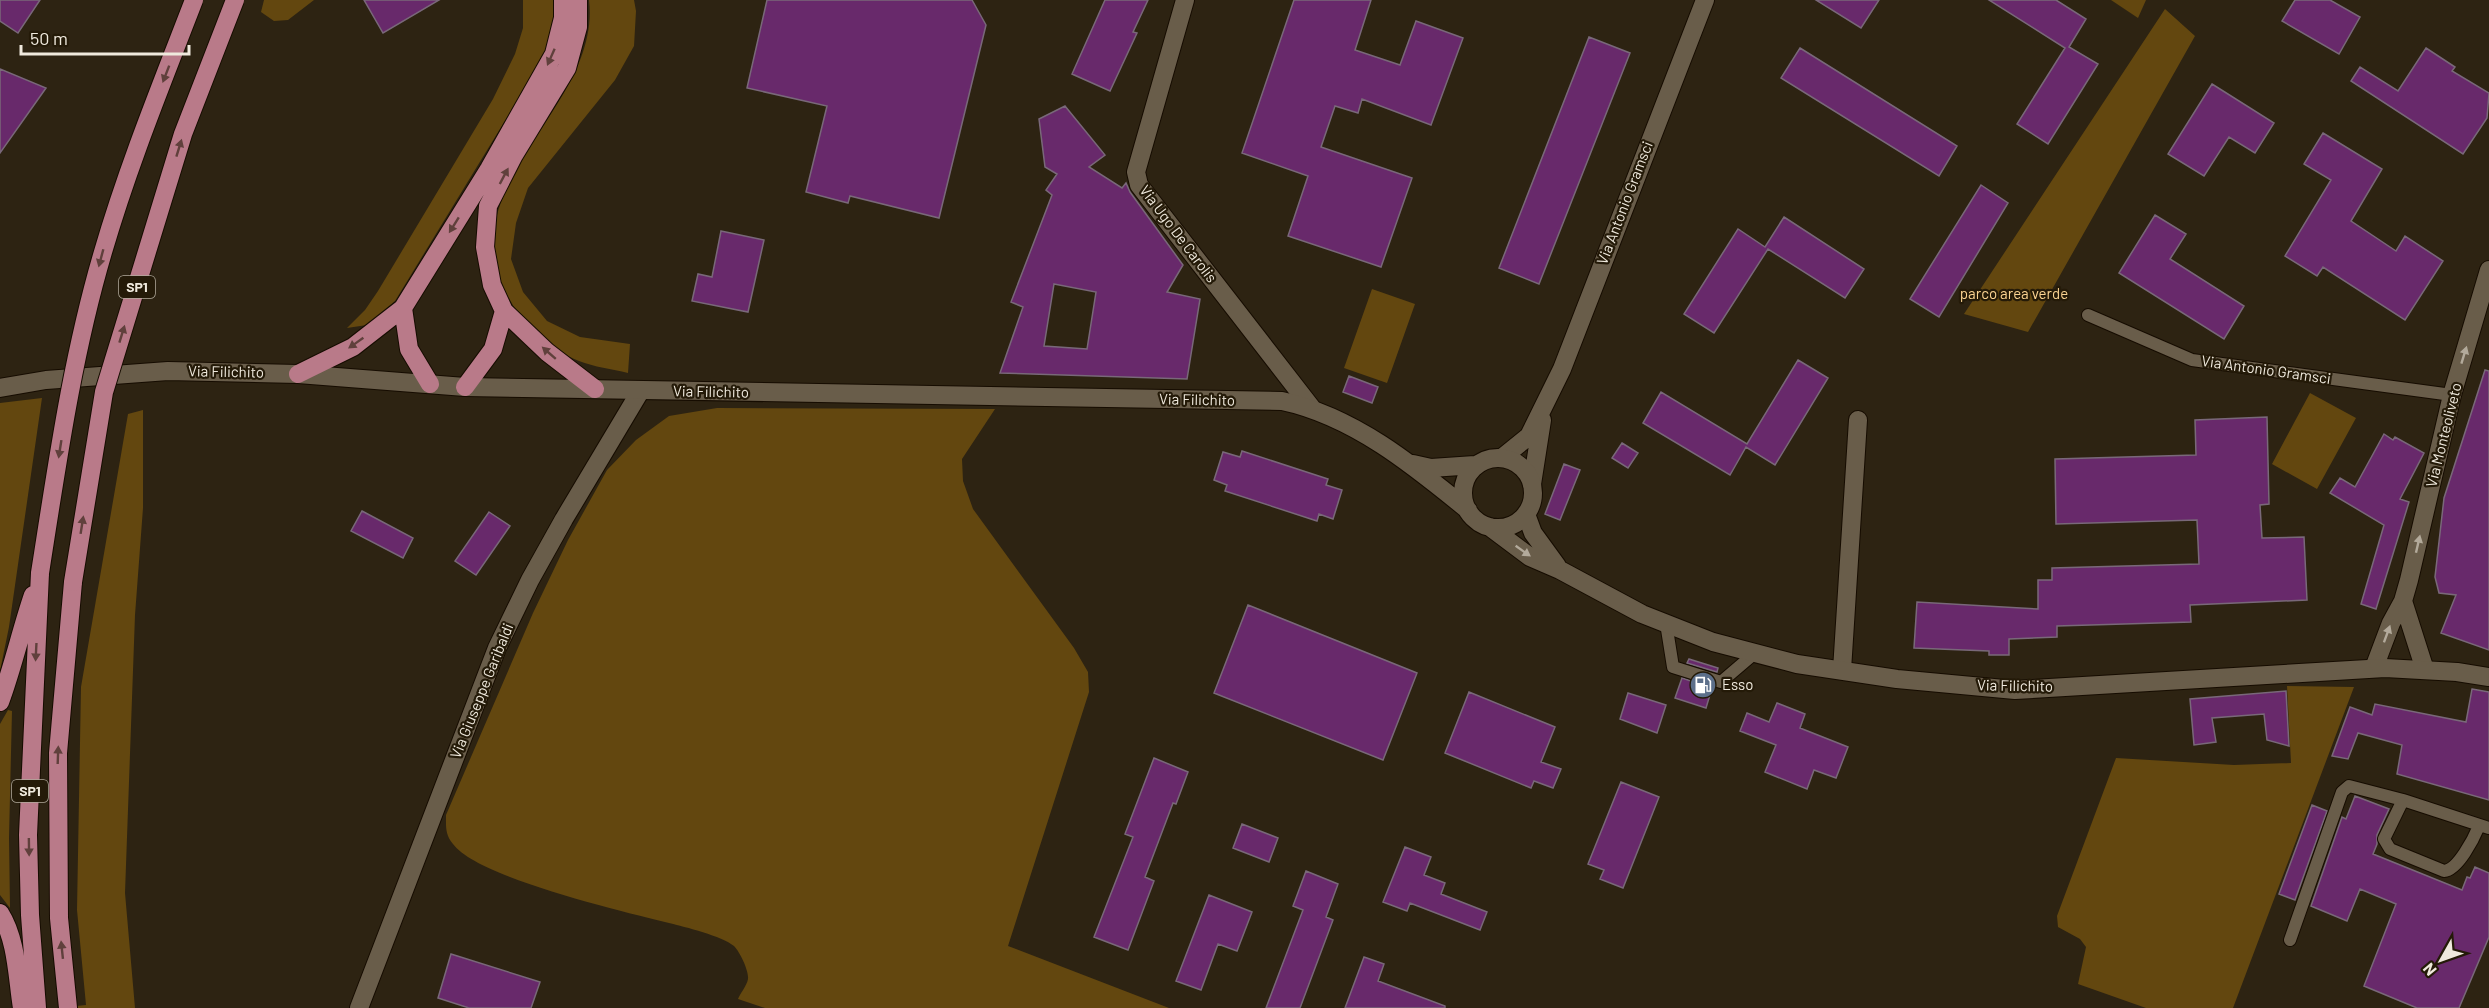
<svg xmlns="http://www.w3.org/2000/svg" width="2489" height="1008" viewBox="0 0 2489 1008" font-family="Barlow,sans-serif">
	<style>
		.green { fill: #63470f }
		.building { fill: #68296b; stroke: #796879; stroke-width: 1.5; fill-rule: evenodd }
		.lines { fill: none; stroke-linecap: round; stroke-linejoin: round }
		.service-casing { stroke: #160c00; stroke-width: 14 }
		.minor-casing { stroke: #160c00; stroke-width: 20 }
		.tertiary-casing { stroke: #160c00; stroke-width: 20 }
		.trunk-casing { stroke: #160c00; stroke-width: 20 }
		.service { stroke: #695d4a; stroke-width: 12 }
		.minor { stroke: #695d4a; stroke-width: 18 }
		.tertiary { stroke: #695d4a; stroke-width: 18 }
		.trunk { stroke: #b97a89; stroke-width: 18 }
		.trunk-bridge-casing { stroke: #160c00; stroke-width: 20; stroke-linecap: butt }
		.trunk-bridge { stroke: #b97a89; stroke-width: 18 }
		.oneway { fill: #60403c }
		.oneway2 { fill: #b3aa9b }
		.labels { text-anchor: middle; stroke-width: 4.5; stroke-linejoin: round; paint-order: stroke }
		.shield { fill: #241a08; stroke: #b2ab9d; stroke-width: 1.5 }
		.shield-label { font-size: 14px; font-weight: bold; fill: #efe9dd }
		.street-label { font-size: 15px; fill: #efe9dd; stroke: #241a08 }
		.park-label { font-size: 15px; fill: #fad391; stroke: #241a08 }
		.poi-label { font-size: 15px; fill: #efe9dd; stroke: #241a08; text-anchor: start }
	</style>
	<rect width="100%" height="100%" fill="#2d2312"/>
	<path class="green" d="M264,0H314L288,20L274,21L261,12Z
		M523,0H554L555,15L545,55L395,301L367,325L347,328L365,310L378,291L493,99L515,54L523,28Z
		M589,0H634L636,11L634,46L615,80L528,188L516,223L511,259L523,292L547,321L580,337L630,344L628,373C612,369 594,367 579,361C551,350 526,328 511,302C441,187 602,109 589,0Z
		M2111,0H2146L2138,18Z
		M2165,9L2195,36L2028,332L1964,314Z
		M1372,289L1415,304L1387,383L1344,368Z
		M2310,393L2356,418L2317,489L2272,464Z
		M42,398L9,627L0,671V403Z
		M717,408L995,409L962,459L963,481L973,509L1074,648L1088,672L1089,692L1008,946L1169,1008H765L738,999C740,994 747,985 748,979C749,971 740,952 734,946C722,936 685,927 669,923C625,912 478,878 453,844C445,834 446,827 446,815L533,613L568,540L607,470L636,440L669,416Z
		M143,410V508L135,615L125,893L135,1008H57L86,1005L77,910L81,687L128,414Z
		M2287,686L2354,687L2233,1008H2146L2078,984L2086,947L2080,939L2058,927L2057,916L2116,758L2234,765L2291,763Z
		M8,710L12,711L9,838L10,908L0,895V724Z"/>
	<path class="building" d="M0,0H40L18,33L0,21Z
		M364,0H439L383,33Z
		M767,0H972L986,25L939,218L850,196L848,203L806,192L827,106L747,88Z
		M1105,0H1148L1133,32L1137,33L1110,91L1072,74Z
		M1294,0H1371L1355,50L1400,65L1416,21L1463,38L1431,125L1362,99L1358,113L1335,106L1321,147L1412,178L1381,267L1288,236L1308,176L1242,153Z
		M1816,0H1879L1861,28Z
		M1989,0H2056L2086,19L2069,47L2098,64L2048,144L2017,124L2065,48Z
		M2295,0H2330L2360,17L2339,54L2282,21Z
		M1589,37L1630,53L1539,284L1499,268Z
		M1800,48L1957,146L1939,176L1781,78Z
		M2426,48L2455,67L2452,71L2489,93L2487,118L2463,154L2351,81L2360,67L2398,91Z
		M0,69L46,88L0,153Z
		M2212,84L2274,123L2255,153L2229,137L2204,176L2168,154Z
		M1065,106L1105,155L1089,167L1122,188L1126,183L1130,192L1183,265L1167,292L1200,299L1187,379L1000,373L1023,307L1011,302L1052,195L1046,190L1057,174L1045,167L1039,119ZM1054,284L1096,292L1087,349L1044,346Z
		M2323,133L2382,169L2351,221L2396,251L2405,236L2443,261L2405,320L2323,267L2317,276L2285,256L2331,180L2304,164Z
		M1981,185L2008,203L1939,317L1910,299Z
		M2155,215L2186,234L2170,259L2244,306L2224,339L2119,273Z
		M1784,217L1864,269L1845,298L1768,249L1714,333L1684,314L1738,229L1765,247Z
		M721,231L764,240L748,312L692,301L698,274L712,277Z
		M1798,360L1828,378L1775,465L1746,447L1730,475L1643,423L1661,392L1747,444Z
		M2485,370L2489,371V650L2441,633L2456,595L2439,593L2435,577L2444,498Z
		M1349,376L1378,387L1372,403L1343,392Z
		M2267,417L2269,504L2260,505L2262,538L2304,537L2307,600L2190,605L2191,622L2057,626V637L2009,639V655H1989V651L1914,648L1917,602L2038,609V580H2052V568L2199,564L2197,520L2056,524L2055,459L2196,455L2195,420Z
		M2384,434L2393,440L2395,437L2424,453L2400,499L2409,502L2376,609L2361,604L2384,525L2330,493L2340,478L2355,487Z
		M1622,443L1638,453L1628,468L1612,458Z
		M1242,451L1328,479L1326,485L1342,490L1333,519L1319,514L1317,521L1225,491L1227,485L1214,480L1223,452L1240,457Z
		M1564,464L1580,470L1560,520L1545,514Z
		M362,511L413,538L403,558L351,531Z
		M489,512L510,526L476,575L455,561Z
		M1248,605L1417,673L1383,760L1214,693Z
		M1689,659L1718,668L1717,672L1687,663Z
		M1682,678L1712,688L1706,708L1675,698Z
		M2472,689L2489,692V800L2397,774L2402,745L2358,733L2348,759L2332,756L2350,707L2372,715L2375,704L2466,722Z
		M2286,691L2289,746L2267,740L2264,714L2212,718L2216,742L2194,745L2190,699Z
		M1469,692L1555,727L1541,762L1561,769L1553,788L1534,781L1531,788L1445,753Z
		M1628,693L1666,705L1657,733L1620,719Z
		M1777,703L1805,714L1800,728L1848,747L1836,778L1814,770L1807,789L1765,772L1776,745L1740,731L1747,713L1769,722Z
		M1154,758L1188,772L1176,804L1173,803L1145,877L1154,881L1128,950L1094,937L1133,837L1125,834Z
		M1621,782L1659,797L1623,888L1600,879L1604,870L1588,864Z
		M2355,796L2389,809L2377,835V844L2373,854L2462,890L2467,877L2470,878L2475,867L2489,873V937L2459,1008H2417L2364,986L2396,904L2360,889L2347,921L2311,906L2342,817L2346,819Z
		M2312,805L2327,811L2295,900L2279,894Z
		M1242,824L1278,838L1269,862L1233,848Z
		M1405,847L1431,857L1424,875L1445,883L1441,894L1487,912L1480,930L1410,903L1407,911L1383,902Z
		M1306,871L1338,884L1326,917L1333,920L1300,1008H1266L1303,910L1293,906Z
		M1209,895L1252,912L1237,951L1218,944L1201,990L1176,981Z
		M451,954L540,982L531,1008H469L438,998Z
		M1364,957L1384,964L1378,981L1445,1006V1008H1345Z"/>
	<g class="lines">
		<defs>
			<path id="service" d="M2088,315L2192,360L2452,395
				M1666,623L1673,667L1721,682L1755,653
				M2403,800L2384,839L2390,849L2444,871C2458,870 2474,838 2479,826
				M2290,940L2342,792L2349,786L2403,800L2489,828"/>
			<path id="minor" d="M1185,0L1136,172L1139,185L1311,407
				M1503,457L1529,436L1562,369L1705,0
				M1532,484L1542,420
				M2403,601L2425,670
				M2374,668L2391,623L2403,601L2409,580L2452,395L2489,270
				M1842,670L1858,420
				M359,1008L497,648L530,580L564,519L641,390"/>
			<path id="tertiary" d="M0,388L46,380L168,371L298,374L465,387L1282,401C1353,416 1413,465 1468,510
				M1463 493a35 35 0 1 1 70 0a35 35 0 1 1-70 0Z
				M1413,464L1431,468L1475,465
				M1526,514L1533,533L1557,566
				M1490,527L1530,557L1560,570L1642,614L1713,642L1797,664L1897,679L2015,690L2385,668L2457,672L2489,677"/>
			<path id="trunk" d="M578,0V27L567,68L514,155L488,206L485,247L492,285L504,311L547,352L595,389
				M403,308L409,349L430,384
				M298,374L353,347L403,308L489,169L554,54L563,18V0
				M465,387L493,349L504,311
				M0,702C13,667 21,630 33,595
				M0,913C17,940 17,977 22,1008
				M37,1008L30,915L28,835L40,573
				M68,1008L59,918L58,753L73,582"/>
		</defs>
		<use href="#service" class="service-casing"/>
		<use href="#minor" class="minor-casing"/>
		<use href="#tertiary" class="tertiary-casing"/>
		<use href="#trunk" class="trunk-casing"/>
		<use href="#service" class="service"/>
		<use href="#minor" class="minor"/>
		<use href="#tertiary" class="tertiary"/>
		<use href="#trunk" class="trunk"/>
		<defs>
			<path id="trunk-bridge" d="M40,573C57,465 72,357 103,252C128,166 162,83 194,0
				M73,582L104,392L183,134L235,0"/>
		</defs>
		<use href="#trunk-bridge" class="trunk-bridge-casing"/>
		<use href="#trunk-bridge" class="trunk-bridge"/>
	</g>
	<defs><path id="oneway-solid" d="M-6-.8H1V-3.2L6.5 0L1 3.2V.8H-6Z" transform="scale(1.5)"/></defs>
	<g class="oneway">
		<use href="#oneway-solid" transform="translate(551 57) rotate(114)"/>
		<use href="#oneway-solid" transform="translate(166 74) rotate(111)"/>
		<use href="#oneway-solid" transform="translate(179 148) rotate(-73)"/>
		<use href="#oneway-solid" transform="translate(504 176) rotate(-62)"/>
		<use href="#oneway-solid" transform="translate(454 225) rotate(122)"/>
		<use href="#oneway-solid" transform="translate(101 258) rotate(105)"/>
		<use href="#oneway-solid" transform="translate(122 334) rotate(-73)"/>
		<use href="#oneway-solid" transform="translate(356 343) rotate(145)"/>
		<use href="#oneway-solid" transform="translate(549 353) rotate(-139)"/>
		<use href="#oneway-solid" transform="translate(60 449) rotate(99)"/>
		<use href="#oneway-solid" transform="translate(82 525) rotate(-81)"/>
		<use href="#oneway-solid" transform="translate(36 652) rotate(93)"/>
		<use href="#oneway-solid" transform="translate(58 755) rotate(-88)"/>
		<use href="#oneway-solid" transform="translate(29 847) rotate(89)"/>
		<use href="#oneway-solid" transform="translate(62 950) rotate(-96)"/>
	</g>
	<g class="oneway2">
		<use href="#oneway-solid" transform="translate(2464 355) rotate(-73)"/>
		<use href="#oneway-solid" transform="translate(2418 544) rotate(-77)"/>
		<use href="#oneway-solid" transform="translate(1523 551) rotate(35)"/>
		<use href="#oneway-solid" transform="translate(2387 634) rotate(-70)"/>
	</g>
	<defs>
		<symbol id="fuel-disc" viewBox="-11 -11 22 22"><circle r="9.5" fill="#5c6f8a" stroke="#241a08"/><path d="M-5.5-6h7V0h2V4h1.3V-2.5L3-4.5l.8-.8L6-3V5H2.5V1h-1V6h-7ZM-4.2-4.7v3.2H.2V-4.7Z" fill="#fff"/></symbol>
	</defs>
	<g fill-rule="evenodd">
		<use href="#fuel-disc" x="1688" y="670" width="30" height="30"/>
	</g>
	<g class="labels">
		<g class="shield">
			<rect x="119" y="276" width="36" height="22" rx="4.5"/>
			<rect x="12" y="780" width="36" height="22" rx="4.5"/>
		</g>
		<g class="shield-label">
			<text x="137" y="292">SP1</text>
			<text x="30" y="796">SP1</text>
		</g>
		<g class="street-label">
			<text transform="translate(1625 203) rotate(-69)" y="5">Via Antonio Gramsci</text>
			<text transform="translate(1178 234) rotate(53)" y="5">Via Ugo De Carolis</text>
			<text transform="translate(2266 370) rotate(8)" y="5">Via Antonio Gramsci</text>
			<text transform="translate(226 372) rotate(1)" y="5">Via Filichito</text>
			<text transform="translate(711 392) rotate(1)" y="5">Via Filichito</text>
			<text transform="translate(1197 400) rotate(1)" y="5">Via Filichito</text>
			<text transform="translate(2444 435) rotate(-76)" y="5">Via Monteoliveto</text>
			<text transform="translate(2015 686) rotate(1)" y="5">Via Filichito</text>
			<text transform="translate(482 691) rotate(-68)" y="5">Via Giuseppe Garibaldi</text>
		</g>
		<g class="park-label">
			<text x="2014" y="299">parco area verde</text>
		</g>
		<g class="poi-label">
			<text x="1722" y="690">Esso</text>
		</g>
	</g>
	<g transform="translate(2441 960) rotate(230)" stroke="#241a08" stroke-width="4.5" paint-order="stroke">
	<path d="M0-4.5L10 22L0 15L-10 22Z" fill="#efe9dd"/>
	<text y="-9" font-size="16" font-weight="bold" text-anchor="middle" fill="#efe9dd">N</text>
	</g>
	<path d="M21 45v9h168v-9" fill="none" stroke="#efe9dd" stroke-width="3"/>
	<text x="30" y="45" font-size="18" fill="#efe9dd" stroke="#241a08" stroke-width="4.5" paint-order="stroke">50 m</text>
</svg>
